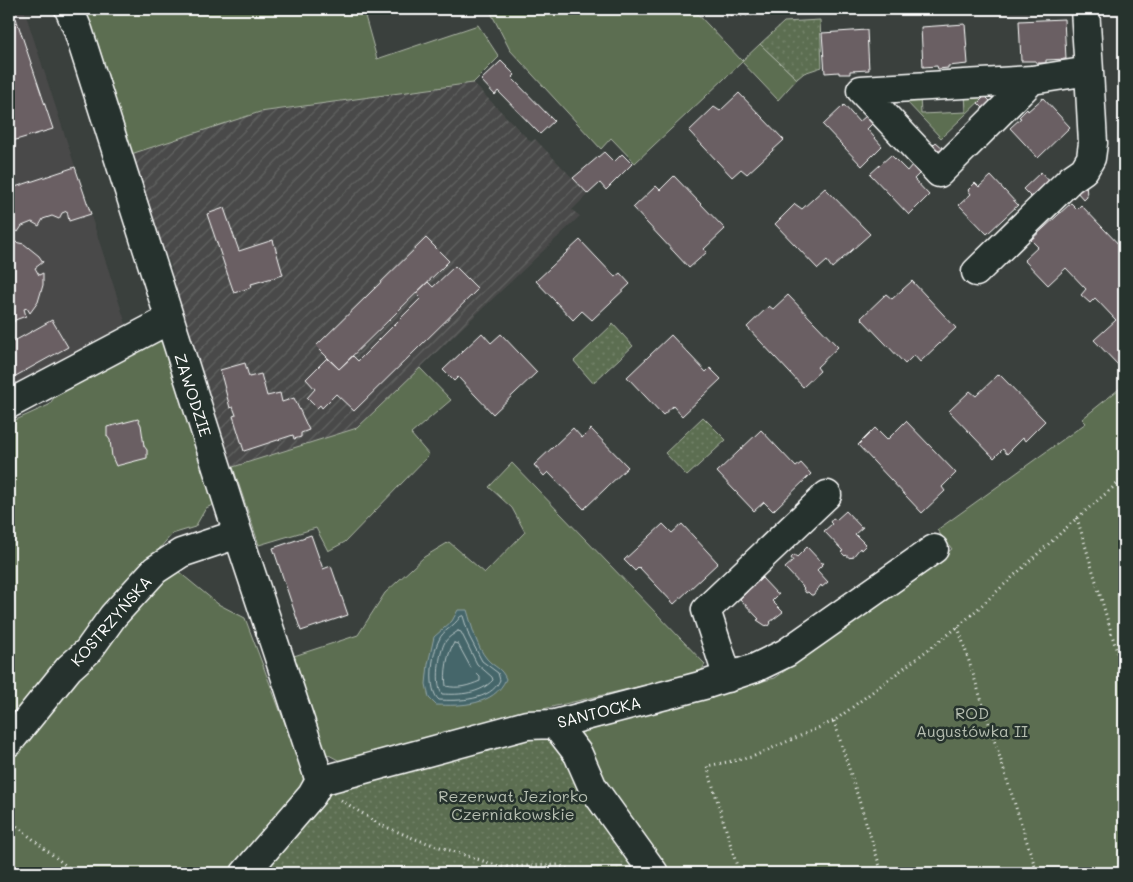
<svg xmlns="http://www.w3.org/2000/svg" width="1133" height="882" viewBox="0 0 1133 882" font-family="Mali,sans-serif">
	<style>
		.built { fill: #484948 }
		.industrial { fill: url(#industrial-furrows) }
		.green { fill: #5c6e51; stroke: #aeb6a8 }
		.park { fill: url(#park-dots); stroke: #aeb6a8 }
		.water { fill: #44666a; stroke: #8fa3a6 }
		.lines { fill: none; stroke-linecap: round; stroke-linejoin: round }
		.shore { stroke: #b4c2c3; stroke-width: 1 }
		.building { fill: #6a5f63; stroke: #fff }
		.minor-casing { stroke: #fff; stroke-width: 31 }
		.path { stroke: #fff; stroke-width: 3; stroke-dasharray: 1 4; stroke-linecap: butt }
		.minor { stroke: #26332d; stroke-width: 28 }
		.labels { text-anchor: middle; stroke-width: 5; stroke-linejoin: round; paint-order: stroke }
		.street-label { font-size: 16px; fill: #fff; stroke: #26332d }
		.park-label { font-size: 16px; fill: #b6beb1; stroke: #26332d }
	</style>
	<defs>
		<pattern id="industrial-furrows" width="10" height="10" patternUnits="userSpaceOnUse" patternTransform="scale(1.25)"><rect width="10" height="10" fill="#484948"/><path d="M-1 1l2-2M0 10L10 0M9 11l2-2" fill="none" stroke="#636463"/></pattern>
		<pattern id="park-dots" width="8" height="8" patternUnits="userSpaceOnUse" patternTransform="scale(1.25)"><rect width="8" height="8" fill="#5c6e51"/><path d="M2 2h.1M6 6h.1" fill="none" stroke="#74846b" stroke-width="1.8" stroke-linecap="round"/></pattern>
	</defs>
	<rect width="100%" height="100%" fill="#3a403d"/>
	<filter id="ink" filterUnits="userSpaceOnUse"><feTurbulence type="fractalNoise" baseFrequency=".02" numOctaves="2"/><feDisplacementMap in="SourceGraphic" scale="10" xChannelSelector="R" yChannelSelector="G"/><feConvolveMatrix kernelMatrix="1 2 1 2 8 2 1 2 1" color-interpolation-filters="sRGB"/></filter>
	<g filter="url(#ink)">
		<path class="built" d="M9,9H24L126,324L9,390Z"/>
		<path class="industrial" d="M473,83L531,142L535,139L588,194L572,210L580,216L357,428L233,467L171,274L172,270L168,258L164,254L131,154L260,112Z"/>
		<path class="green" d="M84,9H363L377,59L478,25L499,57L473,83L260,112L131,154Z
			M489,9H693L742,61L760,44L797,79L778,100L742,62L635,163L611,138L601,149L510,50Z
			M965,93L985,96L941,138L905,100L901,103L894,96H920L921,114L966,112Z
			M162,339L217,503L206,508L195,527L172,534L9,723V423L49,405L64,383Z
			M420,368L451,400L411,434L429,455L345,542L328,551L316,528L259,545L233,467L357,428Z
			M1124,385V873H666L604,791L578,729L775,678L952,549L937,530L1086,423L1082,419Z
			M512,463L705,664L701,672L526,713L340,761L325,753L294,656L358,635L385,593L424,557L449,542L485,573L525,532L512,508L489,487Z
			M167,572H179L218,604L245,618L304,774L302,786L226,873H9V761Z"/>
		<path class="park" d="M820,20L822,67L804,73L797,79L760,44L784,22Z
			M613,324L633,346L593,383L574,361Z
			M703,417L726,440L687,476L665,453Z
			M511,735L549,736L647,873H242L323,780Z"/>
		<path class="water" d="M458,610H467C472,626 476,646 487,659C495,668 501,667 506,679C494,706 461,706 436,705L429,698L426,684L428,664L434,637L452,621Z"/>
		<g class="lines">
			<path class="shore" d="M463,616L469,636L482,661L498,673L500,680C491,701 458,701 439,700C427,690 432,653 439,640C443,630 454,627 460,617Z
				M458,631L461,632L477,664L492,677L493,680C480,694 460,695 442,694C435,685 439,652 445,642C448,637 454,634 458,631Z
				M454,643L458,644L471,668L480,677V681C468,686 458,689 446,686C444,674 447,653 454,643Z"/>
		</g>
		<path class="building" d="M16,18L53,129L9,142V21Z
			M1064,19L1066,59L1046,60V63H1036V61H1021L1019,21Z
			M965,24L968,64L948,66V68L938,69L937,66L923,67L921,27Z
			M867,30L869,70L850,71V74H839V72L825,73L822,33Z
			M501,61L515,75L512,78L554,121L540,134L498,91L495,95L481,80Z
			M739,93L784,140L747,174L741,169L732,177L689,131L714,107L720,111Z
			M985,96L992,103L985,110L978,103Z
			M1043,98L1070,127L1038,158L1010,128L1021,118L1019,117L1027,109L1028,111Z
			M844,105L859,122L866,116L873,123L867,129L882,146L862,166L823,125Z
			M936,142L944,149L936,157L929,149Z
			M604,152L614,162L622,154L632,164L606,190L600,183L588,194L573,178Z
			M891,155L907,171L912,165L920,173L914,179L929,195L909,215L870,174Z
			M75,167L91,214L69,221L67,211L62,213L59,219L52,216L43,219L39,226L32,222L22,226L18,232L13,229L9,230V189Z
			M1041,172L1051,183L1034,200L1023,189Z
			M674,176L725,229L704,249L707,252L689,268L633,208L656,186L660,190Z
			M991,176L1018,205L987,234L959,205L971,194L968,190L975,183L979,187Z
			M1086,182L1087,197L1084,200L1076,191Z
			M825,188L870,234L832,268L827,261L818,269L775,224L795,204L802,209Z
			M1071,203L1077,209L1081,205L1124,250V362L1120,367L1094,340L1116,320L1095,298L1090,303L1081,295L1086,289L1066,268L1048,285L1024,260L1038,247L1031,240Z
			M224,208L239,251L273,240L283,275L251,284L252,287L234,293L207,214Z
			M9,235L10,241L24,244L39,256L43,262L35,268L39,275L43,273V285L38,302L30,313L27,308L24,309L26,316L15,320L14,322L9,325Z
			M426,238L449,261L339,369L316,346Z
			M580,240L615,277L620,273L630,284L592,320L582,311L573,320L536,281Z
			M455,266L478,289L354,411L336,394L322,408L320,405L317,408L307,398L315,389L306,379L327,358L339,369L353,356L358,361L421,298L416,293L428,282L433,287Z
			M912,281L956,328L920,362L914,355L905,364L861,318L886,294L892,299Z
			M788,295L838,347L817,367L820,371L803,387L747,327L769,306L773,309Z
			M52,320L68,347L12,378L9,372V344Z
			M482,333L491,343L501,334L537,372L493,414L458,377L454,381L443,370Z
			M671,335L706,372L710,368L721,379L682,416L673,406L663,415L627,377Z
			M245,363L249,377L261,374L267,396L280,393L282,402L294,398L309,430L301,433V437L294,439L293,435L244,451L233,416L236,415L233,407L230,408L220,370Z
			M999,374L1045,421L1025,441L1023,438L1007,454L1003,449L994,458L949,411L970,391L976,396Z
			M138,419L141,425L144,446L147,450V458L116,466L112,457L110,440L107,436V427Z
			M906,421L956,473L942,487L945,491L922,513L858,445L875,428L887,440Z
			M573,428L582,438L591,429L628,467L584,509L548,472L544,476L534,465Z
			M761,430L796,467L801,463L811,474L773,511L764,502L754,511L717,472Z
			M846,511L861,527H863L855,534L866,545L861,550L860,548L852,558L851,557L850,558L846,555L845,556L841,552L843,551L824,531L832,524L830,522L833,518L836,520Z
			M663,524L672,533L682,524L718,563L674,604L639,567L635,571L624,560Z
			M311,535L323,569L331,566L348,615L301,631L273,548Z
			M807,547L822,563H824L817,570L828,582L822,587L821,585L813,595H811L808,592L806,593L803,589L804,588L785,568L793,561L791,558L794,555L797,557Z
			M762,578L777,594H779L772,601L783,612L770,622L771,623L769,626L767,625L766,626L757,620L759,619L740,599L748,591L746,589L749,586L751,588Z"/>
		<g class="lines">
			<defs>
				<path id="minor" d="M69,9L78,30L238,534L320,781
					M861,90L939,173L1032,80
					M861,90L1032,80L1089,71
					M976,272L1071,179L1084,170L1091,158L1093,143L1089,71L1085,9
					M9,404L170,319
					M728,678L706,610L827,495
					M555,724L578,754L593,788L654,873
					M9,742L69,668L88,651L113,616L155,570L181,553L238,534
					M245,873L312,795L320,781L527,725L555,724L704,685L755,668L786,653L934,549"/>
			</defs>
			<use href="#minor" class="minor-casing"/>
			<path class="path" d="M719,9L726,16L800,11L803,9
				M1077,518L1124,675
				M958,627L1037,873
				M834,721L882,873
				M341,800L379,824L415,839L502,867L558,865L579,873
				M9,820L75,873
				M739,873L707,766L752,757L834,721L958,627L1077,518L1124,478"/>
			<use href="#minor" class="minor"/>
		</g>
	</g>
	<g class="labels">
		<g class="street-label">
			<text transform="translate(193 395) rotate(72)" y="6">ZAWODZIE</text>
			<text transform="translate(111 621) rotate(-49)" y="6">KOSTRZYŃSKA</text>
			<text transform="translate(599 712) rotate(-14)" y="6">SANTOCKA</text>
		</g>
		<g class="park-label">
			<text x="972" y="719">ROD<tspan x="972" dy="18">Augustówka II</tspan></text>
			<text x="513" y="802">Rezerwat Jeziorko<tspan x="513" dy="18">Czerniakowskie</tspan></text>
		</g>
	</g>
	<rect width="1133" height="882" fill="none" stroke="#26332d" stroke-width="30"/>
	<rect x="15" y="15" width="1103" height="852" fill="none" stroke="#fff" stroke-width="2" filter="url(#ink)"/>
</svg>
